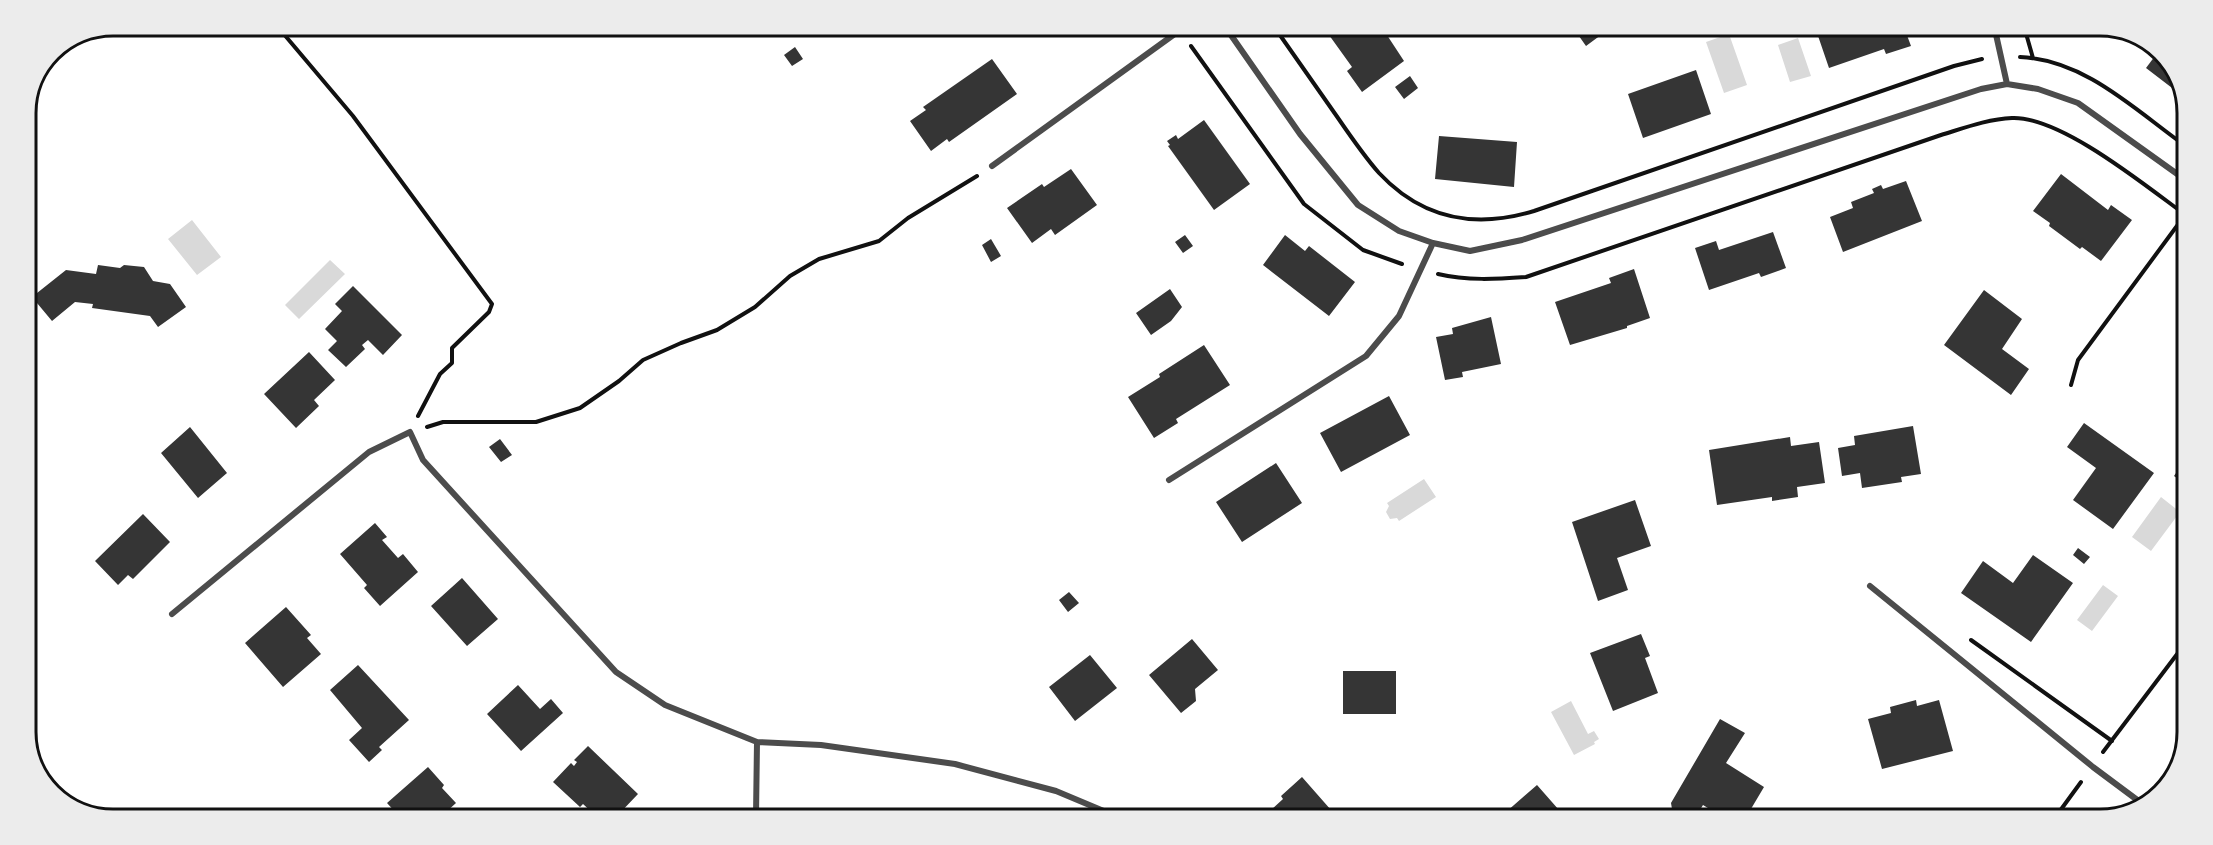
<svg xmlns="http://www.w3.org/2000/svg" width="2213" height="845" viewBox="0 0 2213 845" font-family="'PT Sans Narrow',sans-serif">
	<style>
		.water { fill: #d9d9d9 }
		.building { fill: #353535 }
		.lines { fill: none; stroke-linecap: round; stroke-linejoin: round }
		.path { stroke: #111; stroke-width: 4 }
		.minor { stroke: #4c4c4c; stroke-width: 6 }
		.rim { fill: none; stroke: #111; stroke-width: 3 }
	</style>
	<rect width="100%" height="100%" fill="#fff"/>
	<path class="water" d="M1729,34L1747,85L1724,93L1706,42Z
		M1798,38L1811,76L1790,82L1778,45Z
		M192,220L221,257L197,275L168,239Z
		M330,260L345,274L299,319L285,305Z
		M1424,479L1436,497L1399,521L1397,518L1390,519L1386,512L1389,506L1387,503Z
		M2161,497L2180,512L2151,551L2132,537Z
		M2103,585L2118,596L2092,631L2077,620Z
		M1571,701L1588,734L1594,731L1599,739L1594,742L1595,744L1574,755L1551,712Z"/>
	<path class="building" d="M1324,28L1383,29L1404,61L1362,92L1347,71L1352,67Z
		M1574,29H1609L1586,46Z
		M1816,30H1905L1911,46L1886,54L1884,49L1829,68Z
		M795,47L803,59L792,66L784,55Z
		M2158,52L2170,60L2179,86L2176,91L2146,68Z
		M992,59L1017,94L949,142L947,139L931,151L910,121L926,110L923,107Z
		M1696,70L1711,114L1643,138L1628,94Z
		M1410,76L1418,88L1404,99L1395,87Z
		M1204,120L1250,184L1214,210L1168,146L1170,145L1167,141L1176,135L1178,139Z
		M1439,136L1517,142L1514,187L1435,179Z
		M1071,169L1097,205L1055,235L1051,229L1032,243L1007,208L1042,184L1044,187Z
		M2061,174L2108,210L2111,205L2132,220L2101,261L2082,247L2080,249L2049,226L2050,223L2033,211Z
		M1906,181L1922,221L1843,252L1830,217L1853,208L1851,202L1874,193L1872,189L1881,185L1883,189Z
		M1773,232L1786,268L1761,277L1759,273L1709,290L1695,248L1716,241L1719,250Z
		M1185,235L1193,246L1183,253L1175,242Z
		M1285,235L1305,251L1309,246L1355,282L1329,316L1263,265Z
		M991,239L1001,256L991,262L982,245Z
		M98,265L120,268L124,265L144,267L153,281L170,284L186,307L158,327L150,316L92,308L93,304L75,302L52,321L32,297L66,270L96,274Z
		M1634,269L1650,318L1627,326V328L1570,345L1555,302L1611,283L1609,278Z
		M353,286L402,335L383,355L368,340L362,345L365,349L346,367L328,350L337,341L325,329L342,311L335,304Z
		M1170,289L1182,307L1171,321L1151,335L1136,313Z
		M1984,290L2022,319L2002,349L2029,369L2011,395L1944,345Z
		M1491,317L1501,364L1462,372L1463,377L1445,380L1436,337L1453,334L1452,328Z
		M1204,345L1230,385L1176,419L1178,423L1154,438L1128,397L1160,377L1159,374Z
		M309,352L335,380L314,400L319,406L296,428L264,394Z
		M1389,396L1410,435L1341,472L1320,433Z
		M2084,423L2154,473L2113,529L2073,500L2096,468L2067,447Z
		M1913,426L1921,474L1901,477L1902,482L1862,488L1860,473L1842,476L1838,448L1855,445L1854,436Z
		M190,427L227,473L198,498L161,453Z
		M1790,437L1791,446L1819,442L1825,483L1797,487L1798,497L1772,501V497L1717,505L1709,450Z
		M500,439L512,455L501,462L489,447Z
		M1276,463L1302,503L1242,542L1216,502Z
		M2182,464L2185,466V484L2174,476Z
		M1635,500L1651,546L1617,558L1628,590L1598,601L1572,522Z
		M143,514L170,542L133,579L128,575L118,585L95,561Z
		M375,523L387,537L382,540L398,558L403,554L418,572L380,606L364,588L367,585L340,554Z
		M2078,548L2090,557L2084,564L2073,555Z
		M2033,555L2073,583L2031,642L1961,593L1983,561L2013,583Z
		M462,578L498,619L467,646L431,606Z
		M1069,592L1079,603L1068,612L1059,600Z
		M286,607L311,635L307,638L321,654L283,687L245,643Z
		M1641,634L1650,656L1645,658L1658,693L1613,711L1590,653Z
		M1192,639L1218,670L1195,689L1196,701L1181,713L1149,675Z
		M1090,655L1117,688L1075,721L1049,687Z
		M358,665L409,720L379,747L382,750L369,762L349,740L362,728L330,690Z
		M1343,671H1396V714H1343Z
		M518,685L540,709L551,699L563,713L521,751L487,714Z
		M1916,700L1917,706L1939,700L1953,751L1882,769L1868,719L1891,713L1890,707Z
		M1720,719L1745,733L1726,763L1764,787L1745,819H1726L1703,805L1695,818L1688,819L1672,809L1671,803Z
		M588,746L638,794L617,816H596L583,804L580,807L553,782L571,763L574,766L577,762L574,760Z
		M428,767L444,785L442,788L456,803L445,813L448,816L398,815L387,803Z
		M1302,777L1331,810L1324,818H1278L1271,810L1283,799L1281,796Z
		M1537,785L1566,818H1511L1506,812Z"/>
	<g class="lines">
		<path class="path" d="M277,26L353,116L492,304L489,312L452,348V363L440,374L418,416
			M1275,28C1296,58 1317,88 1338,118C1351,137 1364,156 1379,173C1422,219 1475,229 1534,211L1954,66L1982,59
			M2025,30L2033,58
			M1191,46L1304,204L1363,250L1402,264
			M2020,57C2086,60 2136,111 2187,147
			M2180,142L2187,133
			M1438,274C1467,281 1497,279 1526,277L1941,135C1964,128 1988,119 2012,118C2061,116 2147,187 2187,216
			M2071,385L2078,360L2185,215
			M427,427L443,422H536L580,408L619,381L643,360L681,343L717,330L755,307L790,276L819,259L879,241L908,218L977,176
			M1971,640L2112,741
			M2103,752L2184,645
			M2054,819L2081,782"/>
		<path class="minor" d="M1226,28L1300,134L1358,205L1399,231L1433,243L1470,251L1522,240L1981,89L2007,84L2038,89L2078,103L2187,181
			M1995,30L2007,84
			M992,166L1183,28
			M1169,480L1366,356L1399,316L1433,243
			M1870,586L2093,767L2144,805
			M172,614L369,452L410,432L423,460L616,672L665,705L757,742L821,745L955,764L1056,791L1118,817
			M2144,806L2183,752
			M756,816L757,742"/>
	</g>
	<path d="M0 0H2213V845H0ZM113 36H2100A77 77 0 0 1 2177 113V732A77 77 0 0 1 2100 809H113A77 77 0 0 1 36 732V113A77 77 0 0 1 113 36Z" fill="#ececec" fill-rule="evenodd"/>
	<path class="rim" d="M113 36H2100A77 77 0 0 1 2177 113V732A77 77 0 0 1 2100 809H113A77 77 0 0 1 36 732V113A77 77 0 0 1 113 36Z"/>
</svg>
